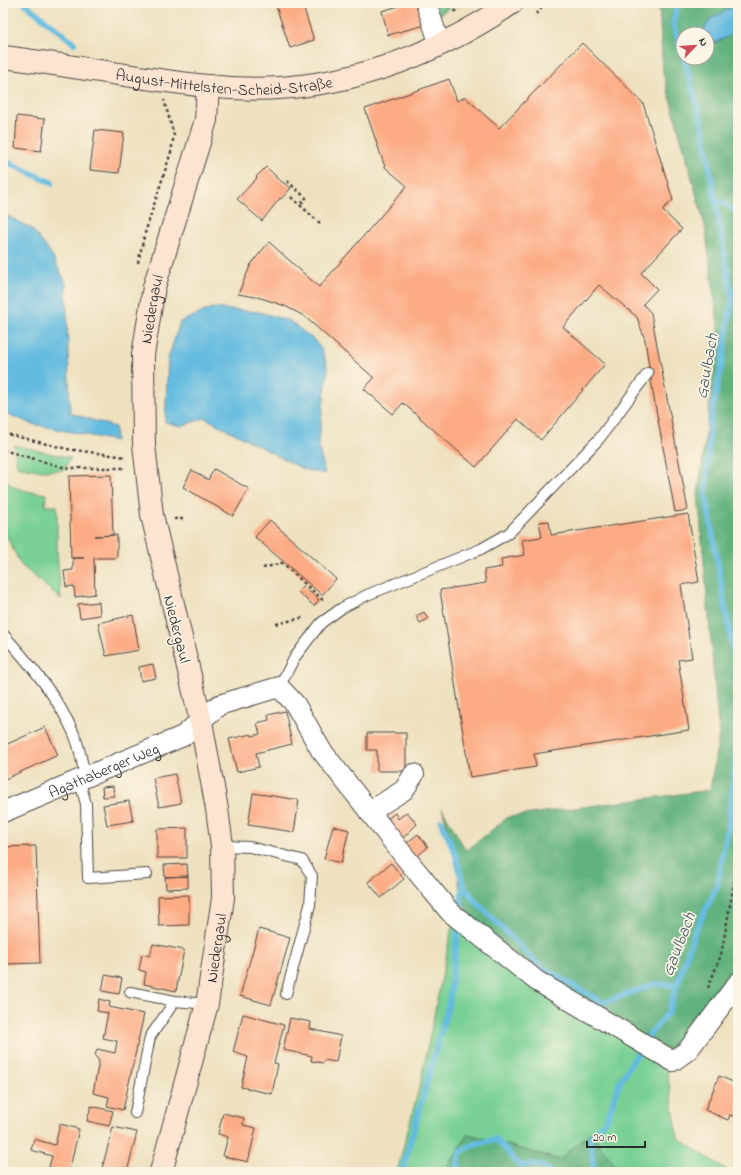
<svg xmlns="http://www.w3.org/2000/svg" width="741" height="1175" viewBox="0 0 741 1175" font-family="'Indie Flower',sans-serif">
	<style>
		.green { fill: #79d094; stroke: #527e60 }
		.forest { fill: #62b27e; stroke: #466e54; fill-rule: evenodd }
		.water { fill: #63bbe0; stroke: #477386 }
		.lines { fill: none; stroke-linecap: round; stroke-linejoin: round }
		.stream { stroke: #63bbe0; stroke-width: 6 }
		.building { fill: #fcab84 }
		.service-casing { stroke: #484641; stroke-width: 12 }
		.minor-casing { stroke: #484641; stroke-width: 22 }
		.secondary-casing { stroke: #484641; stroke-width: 24 }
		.path { stroke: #484641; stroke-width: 2.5; stroke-dasharray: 3 3; stroke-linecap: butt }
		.service { stroke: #fff; stroke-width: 10 }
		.minor { stroke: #fff; stroke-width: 20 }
		.secondary { stroke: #fde4d1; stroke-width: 22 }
		.labels { text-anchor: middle; stroke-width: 3.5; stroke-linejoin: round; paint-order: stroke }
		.street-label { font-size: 16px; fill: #2b2b2b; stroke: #fcf5e5 }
		.water-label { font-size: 17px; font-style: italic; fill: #3c5661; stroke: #fcf5e5 }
	</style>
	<rect width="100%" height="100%" fill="#fcf5e5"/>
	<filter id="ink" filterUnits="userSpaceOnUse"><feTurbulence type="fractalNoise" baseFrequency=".025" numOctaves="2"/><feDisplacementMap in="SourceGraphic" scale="8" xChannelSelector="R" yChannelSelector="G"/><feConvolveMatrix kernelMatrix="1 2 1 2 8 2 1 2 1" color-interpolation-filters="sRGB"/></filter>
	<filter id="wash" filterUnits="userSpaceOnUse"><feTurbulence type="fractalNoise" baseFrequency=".012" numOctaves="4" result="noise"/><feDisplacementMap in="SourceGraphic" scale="16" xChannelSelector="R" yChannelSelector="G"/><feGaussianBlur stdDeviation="0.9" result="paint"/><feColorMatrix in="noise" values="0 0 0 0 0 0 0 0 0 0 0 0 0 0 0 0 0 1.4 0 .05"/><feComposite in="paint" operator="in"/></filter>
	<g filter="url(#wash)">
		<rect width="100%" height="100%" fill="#eee1c0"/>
		<path class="green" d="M14,445L71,458L63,470L42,471L17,466Z
			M3,463C3,467 2,472 4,476C10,491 33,492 46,494L45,506H57V552L61,599L21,565L3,529Z
			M452,926L666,1065L678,1138L730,1172H619L591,1132L560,1160L468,1134L444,1172H397L421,1080Z"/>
		<path class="forest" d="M435,3H455L438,16Z
			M661,3H738V983L718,1010L669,1052L536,972L468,915L460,894L457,863L442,808L466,851L508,817L710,790L719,734L698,494L719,333L705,226L663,73L659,7ZM683,34H707V58H683Z
			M591,1132L619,1172H444L468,1134L559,1160Z"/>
		<path class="water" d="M738,4V31L715,43L708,42L704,29L710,19Z
			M3,214L31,228L50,252L66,283L70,413L115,427L116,441L32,424L3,412Z
			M212,308L259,312L290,321L314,340L322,350L328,369L318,444L325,474L303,469L205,418L181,426L165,422L168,359L180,322Z"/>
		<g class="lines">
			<path class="stream" d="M24,3L74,43
				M678,3L673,24L683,54
				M684,58L703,128L732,298L724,353L710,422L706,495L738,681
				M3,160L52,183
				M715,198L738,212
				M441,821L455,853L463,884L473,899L540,966L603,1003L655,984L678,985
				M402,1172L449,1003L463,884
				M457,1172L460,1152L473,1145L496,1139L520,1166C534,1163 541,1163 551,1172
				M592,1172L594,1171L590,1138L607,1119L620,1081L650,1034L668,1013L694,933L717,887L729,821L736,752L738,702"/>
		</g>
		<g id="blocks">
			<path class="building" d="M275,3H302L314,40L290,48Z
				M409,3H419L425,25L388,35L382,11Z
				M582,43L643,103L673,200L662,210L682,229L641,273L657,289L643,304L651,313L688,510L675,512L653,393L645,340L637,317L599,285L563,327L605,364L541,440L518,419L476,467L403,403L393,414L364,389L374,378L304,316L285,306L261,298L238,294L251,264L269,242L319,287L407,186L385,167L365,109L449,79L457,101L465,97L499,128Z
				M17,116L45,119L41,151L15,148Z
				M95,130L124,133L119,173L90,170Z
				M266,167L276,176L275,177L291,188L281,199L280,198L262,221L237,199L257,178L256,177Z
				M214,469L249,489L233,516L183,487L192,470L208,480Z
				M111,475L113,535L95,536L117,535V558H94L95,594L75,597L74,586L66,587L64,571L73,570V558H84H71L69,476Z
				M688,514L699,582L681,585L692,658L678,660L689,730L534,754L536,767L470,777L440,590L486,583L484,570L502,567L501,559L525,555L522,540L542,537L539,522L549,521L551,535Z
				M270,520L336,579L322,595L255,537Z
				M303,586L319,600L314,606L298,592Z
				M99,602L100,615L80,618L78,604Z
				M424,612L428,619L420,623L416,616Z
				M133,615L139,650L106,656L98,623Z
				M153,664L156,678L141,681L139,667Z
				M285,711L292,744L256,753L259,767L237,772L229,739L251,734L252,736L260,734L257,723L269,720L268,715Z
				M45,727L58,755L3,780V746Z
				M367,733H406V771H377V750H367Z
				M175,774L181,803L159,807L153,778Z
				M113,786L114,796L103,797L102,787Z
				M253,793L299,800L294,832L248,825Z
				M129,801L133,821L107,825L103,805Z
				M407,812L417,824L401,840L385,821L395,813L398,819Z
				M333,826L349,830L341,863L324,859Z
				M187,828V858H157V829Z
				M418,834L428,847L415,858L404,845Z
				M36,846L40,963L3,964V847Z
				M391,863L404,879L381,898L368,882Z
				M187,864L188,876L165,877L164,865Z
				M188,876V888L166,889L165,877Z
				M189,895V925L159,926L158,896Z
				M259,929L290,938L271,1005L240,996Z
				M153,944L184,950L176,991L144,984L146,972L139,970L142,954L150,956Z
				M105,975L122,978L119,994L102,991Z
				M99,999L110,1002L109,1007L144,1014L123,1110L107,1106L109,1097L93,1093L99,1061L95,1056L97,1049L115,1053L117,1041L103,1038L108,1013L97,1011Z
				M243,1014L284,1025L274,1063L278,1064L272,1094L241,1087L248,1057L233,1052Z
				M290,1018L311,1022L310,1029L341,1036L336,1062L324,1060L323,1063L311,1061L312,1056L283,1050Z
				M719,1076L738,1084V1118L730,1115L728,1120L705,1110Z
				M91,1106L113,1111L109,1126L87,1121Z
				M223,1113L244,1118L243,1125L256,1128L248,1162L223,1156L228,1137L218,1134Z
				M60,1124L79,1129L69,1172L48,1171L52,1156L31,1150L34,1139L55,1145Z
				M113,1127L137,1132L127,1172H101Z"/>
		</g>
	</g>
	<g filter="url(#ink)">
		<use href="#blocks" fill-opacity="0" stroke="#484641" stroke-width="1"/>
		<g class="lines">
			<defs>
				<path id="service" d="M3,634C30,664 58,697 74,734C80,747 82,763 85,776
					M279,687L295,657L321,623L342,608L367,595L481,549L509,533L599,439L648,373
					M79,779L86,804L88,878L147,874
					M222,846L250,847L302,860L312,876L310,905L286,994
					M130,992L175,1001
					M135,1113L150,1037L175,1001L207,1004"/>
				<g id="minor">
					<path d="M426,3L440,45"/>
					<path id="s1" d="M3,812L183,736L219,705L279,687L295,704L321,750L405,857L450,912L537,981L673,1061L688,1050L738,983"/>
					<path d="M369,812L404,790L414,774"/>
				</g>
				<g id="secondary">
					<path id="s2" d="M3,57C71,65 139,79 207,86C319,99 420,65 512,3"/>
					<path id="s3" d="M161,1172L207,1004L223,898L222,846L217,809L201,722L152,515L144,445L143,355L154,287L206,120L208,86"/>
				</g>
			</defs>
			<use href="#service" class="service-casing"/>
			<use href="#minor" class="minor-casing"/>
			<use href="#secondary" class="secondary-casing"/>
			<path class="path" d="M454,12L463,5
				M536,14L546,3
				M287,181L306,198L300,205
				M291,197L321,224
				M138,263L145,233L171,152L174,135L164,100
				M3,433L67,449L126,457
				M3,450L66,468H126
				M174,519H186
				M263,568L282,563L325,602
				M276,624L301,618L304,621
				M708,988L721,955L738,862"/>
			<use href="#service" class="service"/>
			<use href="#minor" class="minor"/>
			<use href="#secondary" class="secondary"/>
		</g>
	</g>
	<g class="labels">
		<g class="street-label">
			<text dy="6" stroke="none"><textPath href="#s2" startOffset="223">August-Mittelsten-Scheid-Straße</textPath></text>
			<text dy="6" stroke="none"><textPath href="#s3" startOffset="879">Niedergaul</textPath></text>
			<text transform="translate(178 629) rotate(76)" y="6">Niedergaul</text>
			<text dy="6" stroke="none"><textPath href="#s1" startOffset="109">Agathaberger Weg</textPath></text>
			<text dy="6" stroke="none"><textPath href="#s3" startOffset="231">Niedergaul</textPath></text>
		</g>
		<g class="water-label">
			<text transform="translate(706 366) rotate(-80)" y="6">Gaulbach</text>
			<text transform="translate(678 944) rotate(-69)" y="6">Gaulbach</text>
		</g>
	</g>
	<rect width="741" height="1175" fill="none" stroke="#fcf5e5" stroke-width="16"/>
	<g transform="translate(695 46) rotate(65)"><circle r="19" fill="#fcf5e5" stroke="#a8a49b"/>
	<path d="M0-3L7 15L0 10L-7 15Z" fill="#d1495b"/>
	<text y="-6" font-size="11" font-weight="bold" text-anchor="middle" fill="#2b2b2b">N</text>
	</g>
	<path d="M587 1141v6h58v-6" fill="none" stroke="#2b2b2b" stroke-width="2"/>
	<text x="593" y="1141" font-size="12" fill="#2b2b2b" stroke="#fcf5e5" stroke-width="3" paint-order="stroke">20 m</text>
</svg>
